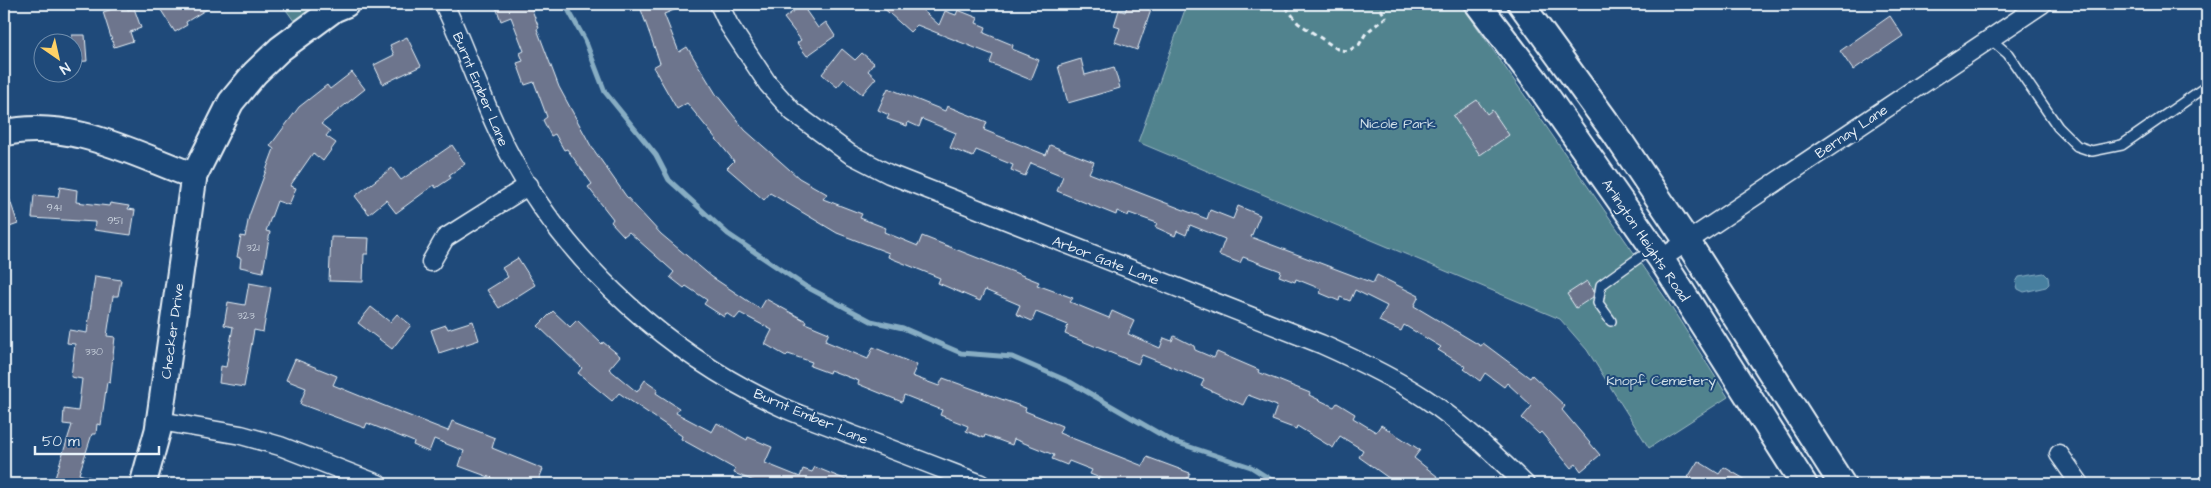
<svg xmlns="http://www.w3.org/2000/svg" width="2211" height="488" viewBox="0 0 2211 488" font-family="'Architects Daughter',sans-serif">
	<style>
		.green { fill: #51838e; stroke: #9cbac3 }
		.water { fill: #467f9f; stroke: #87adc3 }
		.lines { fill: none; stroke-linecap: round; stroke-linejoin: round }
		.stream { stroke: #87adc3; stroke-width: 5 }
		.building { fill: #6d758d; stroke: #e8f1f8 }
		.lane-casing { stroke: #e8f1f8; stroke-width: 12 }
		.street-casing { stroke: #e8f1f8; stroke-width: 21 }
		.secondary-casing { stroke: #e8f1f8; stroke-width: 29 }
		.path { stroke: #e8f1f8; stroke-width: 3; stroke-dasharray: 5 4; stroke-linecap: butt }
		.lane { stroke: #1f4a7a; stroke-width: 9 }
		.street { stroke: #1f4a7a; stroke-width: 18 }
		.secondary { stroke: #1f4a7a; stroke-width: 25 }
		.labels { text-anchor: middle; stroke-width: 4; stroke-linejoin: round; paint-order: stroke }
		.number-label { font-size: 11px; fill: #c9d2dd }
		.street-label { font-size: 14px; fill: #e8f1f8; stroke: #1f4a7a }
		.park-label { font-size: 14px; fill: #d1e0e8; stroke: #1f4a7a }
	</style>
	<rect width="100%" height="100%" fill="#1f4a7a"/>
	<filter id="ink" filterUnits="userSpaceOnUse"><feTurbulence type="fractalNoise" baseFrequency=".02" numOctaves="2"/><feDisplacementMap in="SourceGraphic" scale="10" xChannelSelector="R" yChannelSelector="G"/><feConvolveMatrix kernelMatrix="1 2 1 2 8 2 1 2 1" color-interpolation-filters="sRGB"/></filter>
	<g filter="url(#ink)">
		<path class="green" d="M282,4H322L294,21Z
			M1187,4H1461L1666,299L1728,397L1649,448L1587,350L1560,319L1138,142Z"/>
		<path class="water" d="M2044,273L2048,277L2049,284L2046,287L2024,292L2018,289L2016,282L2019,277Z"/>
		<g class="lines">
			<path class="stream" d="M565,4L585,40L605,92L656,155L669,180L728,234L805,286L871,321L903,328L961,353L1012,357L1070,382L1172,441L1251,467L1278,484"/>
		</g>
		<path class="building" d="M157,4H215L186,22L187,25L175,32Z
			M495,4H544V6L532,10L539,28L537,29L559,87L591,146L626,196L661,234L712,277L760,309L766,299L806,321L805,323L829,333L825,341L868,359L873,347L917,365L912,376L939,386L943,378L1026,408L1025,411L1062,426L1059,433L1143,466L1147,457L1190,473L1185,484H1125L1112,479L1110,482L1090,474L1092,470L1069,461L1067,465L1052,459L1054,455L1014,439L1012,445L985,435L984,438L966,431L968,426L940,415L942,410L904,395L902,402L858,384L859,381L830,370L829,373L810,366L812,362L788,354L786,356L765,344L772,330L740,313L735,319L726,313L724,317L704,304L707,300L686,286L684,288L670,277L674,272L629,232L624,236L611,222L613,219L588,187L592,184L567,149L564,150L555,134L551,136L543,120L547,117L534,82L525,85L517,63L523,61L520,53L524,51L511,17L501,21Z
			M639,4H687V5L664,14L679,52L687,47L716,94L745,130L799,178L827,194L823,199L862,214L860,218L886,228L884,232L918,246L922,236L1039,282L1037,285L1073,298L1070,302L1109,318L1112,311L1134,321L1128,334L1160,348L1164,338L1172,341L1174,336L1194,346L1195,350L1214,358L1217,352L1259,370L1258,372L1310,393L1309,395L1334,407L1337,403L1355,414L1353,418L1376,432L1381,425L1420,450L1414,458L1447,484H1397L1359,457L1363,450L1340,436L1333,448L1297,426L1296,429L1272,420L1277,406L1248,395L1243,405L1201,386L1204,380L1142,355L1138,364L1065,334L1068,325L1036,312L1032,321L1016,314L1020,305L985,290L980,301L938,283L940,278L888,257L889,253L837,233L770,193L764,200L727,168L734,161L687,103L677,109L653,67L660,63Z
			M879,4H916L939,25L945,11L956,15L958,10L978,18L976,23L986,27L984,33L1013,45L1012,49L1039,60L1031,80L990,63L993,55L917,25L910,32Z
			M1128,4L1151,10L1137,50L1115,42L1120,28L1114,26L1119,10L1125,12Z
			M126,5L128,10L134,8L141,28L130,32L133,41L114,47L103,12Z
			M802,5L818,28L826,22L835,36L807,56L797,43L801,40L784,18Z
			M1890,16L1903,36L1853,70L1840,51Z
			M72,35H85L87,61L72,62Z
			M407,37L421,66L383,84L374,65L394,55L390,45Z
			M842,49L855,60L862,53L874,63L868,71L876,78L862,94L844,79L837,87L822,74Z
			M1081,59L1085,75L1114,67L1120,88L1068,103L1058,66Z
			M352,72L365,89L321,124L330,131L326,136L336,143L323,161L313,153L290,186L296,188L289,205L277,201L266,231L270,232L263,272L240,267L241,258L237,257L241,236L245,237L249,216L274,149L270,146L299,107L327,85L330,89Z
			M888,88L945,111L947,106L987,122L984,130L1046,155L1050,145L1094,162L1089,173L1207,219L1210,210L1233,219L1238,206L1260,215L1251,237L1373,283L1377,275L1419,296L1414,306L1481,346L1483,343L1530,378L1532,375L1565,406L1562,410L1600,455L1581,471L1576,464L1571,468L1541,432L1539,434L1522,418L1532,406L1507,383L1504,387L1485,373L1480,381L1464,369L1466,367L1438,350L1441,347L1404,325L1401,331L1379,321L1387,306L1355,290L1350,301L1340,297L1339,301L1320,293L1321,289L1296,279L1295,282L1279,276L1281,271L1243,257L1240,263L1219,255L1225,239L1190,225L1186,235L1177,231L1175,236L1155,227L1157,223L1129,213L1128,216L1117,211L1116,215L1086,203L1057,191L1063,176L1031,163L1025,176L1011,170L1013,165L976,150L973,157L950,148L956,133L922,119L919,127L908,122L907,126L887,119L889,115L878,110Z
			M1477,100L1487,114L1492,110L1509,135L1480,155L1453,116Z
			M452,145L465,164L449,175L451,178L436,188L434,185L396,213L386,200L369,214L355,196L392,168L401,180Z
			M60,187L77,190L76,202L109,206L110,203L129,206L128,209L135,210L131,235L94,230L95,222L32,218L34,195L58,197Z
			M6,189L18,224L4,229V190Z
			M331,237L369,238L368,254H364L363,282L329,281Z
			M518,258L535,285L499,308L487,290L508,277L502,268Z
			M95,276L121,280L118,296H113L107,336L115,337L110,383L107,382L101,425L97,424L96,434H92L79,474L103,481L102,484H53L72,425L63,424L64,409L78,411L82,379L71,377L75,344L67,343L69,330L87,333Z
			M1587,281L1594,291L1593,297L1576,308L1567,294Z
			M249,283L271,287L263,332L254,330L244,387L219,383L221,366L226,367L233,327L224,325L228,302L245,305Z
			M371,307L390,322L397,314L411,325L392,349L358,323Z
			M553,311L570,327L577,320L602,344L603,342L620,356L609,369L637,392L645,380L658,389L656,393L679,408L676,413L712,432L717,423L747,440L748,437L772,447L765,463L800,477L803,469L812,472L815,467L856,484H761L734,473L735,469L681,439L682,436L619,393L612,401L578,373L582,368L538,326Z
			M473,321L479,340L439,353L431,330L446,325L448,329Z
			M295,359L337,376L333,385L397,411L448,431L452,421L495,438L492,448L543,469L537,484H508L459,466L464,451L434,439L429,452L413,445L414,442L367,423L365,428L300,404L306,388L286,380Z
			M1698,461L1719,474L1724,467L1753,484H1694L1687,479Z"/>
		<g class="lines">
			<defs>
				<path id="lane" d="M1989,38L2008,54L2058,127L2077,146L2092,151L2122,145L2207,86
					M1611,321L1598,303L1601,285L1640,257"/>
				<path id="street" d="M444,4C468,54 484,108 511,157C570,267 673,358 786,409C807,418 829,425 850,434C894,450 937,467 981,484
					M719,4L729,25L768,84L793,112L850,154L889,174L1321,344C1357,360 1393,377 1426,399C1462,423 1494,454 1525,484
					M1661,259L2042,4
					M431,262L445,238L529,185
					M160,421L241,435L280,446L378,484
					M2059,454L2080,484"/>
				<path id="secondary" d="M1478,4L1536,81L1661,259L1804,484
					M1521,4L1616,135L1687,241L1842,484
					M4,133C70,118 134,154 194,176
					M143,484L158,430L194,176L231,102L255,73L280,49L334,9L346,4"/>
			</defs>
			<use href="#lane" class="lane-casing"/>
			<use href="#street" class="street-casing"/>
			<use href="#secondary" class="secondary-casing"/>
			<path class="path" d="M1286,7L1298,23L1339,50L1348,51L1359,45L1366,33L1386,17L1377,4"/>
			<use href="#lane" class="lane"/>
			<use href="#street" class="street"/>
			<use href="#secondary" class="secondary"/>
		</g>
	</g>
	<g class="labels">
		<g class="number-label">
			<text x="54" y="211">941</text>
			<text x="115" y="224">951</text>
			<text x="253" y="251">321</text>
			<text x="246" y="319">323</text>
			<text x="94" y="355">330</text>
		</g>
		<g class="street-label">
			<text transform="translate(481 89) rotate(67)" y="5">Burnt Ember Lane</text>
			<text transform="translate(1851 131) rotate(-34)" y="5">Bernay Lane</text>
			<text transform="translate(1646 240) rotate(56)" y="5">Arlington Heights Road</text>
			<text transform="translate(1106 260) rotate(21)" y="5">Arbor Gate Lane</text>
			<text transform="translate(172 331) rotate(-82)" y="5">Checker Drive</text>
			<text transform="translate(811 416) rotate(23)" y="5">Burnt Ember Lane</text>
		</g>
		<g class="park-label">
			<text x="1398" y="128">Nicole Park</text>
			<text x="1661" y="385">Knopf Cemetery</text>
		</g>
	</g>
	<rect width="2211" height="488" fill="none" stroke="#1f4a7a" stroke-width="20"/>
	<rect x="10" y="10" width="2191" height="468" fill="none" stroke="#e8f1f8" stroke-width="2" filter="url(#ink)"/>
	<g transform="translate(58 58) rotate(146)"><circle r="24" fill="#1f4a7a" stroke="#6f8dac"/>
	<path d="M0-4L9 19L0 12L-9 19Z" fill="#ffd166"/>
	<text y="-8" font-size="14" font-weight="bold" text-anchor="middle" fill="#e8f1f8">N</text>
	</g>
	<path d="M35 446v8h124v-8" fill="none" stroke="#e8f1f8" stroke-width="2.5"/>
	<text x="42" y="446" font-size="15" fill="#e8f1f8" stroke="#1f4a7a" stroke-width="4" paint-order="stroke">50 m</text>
</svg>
